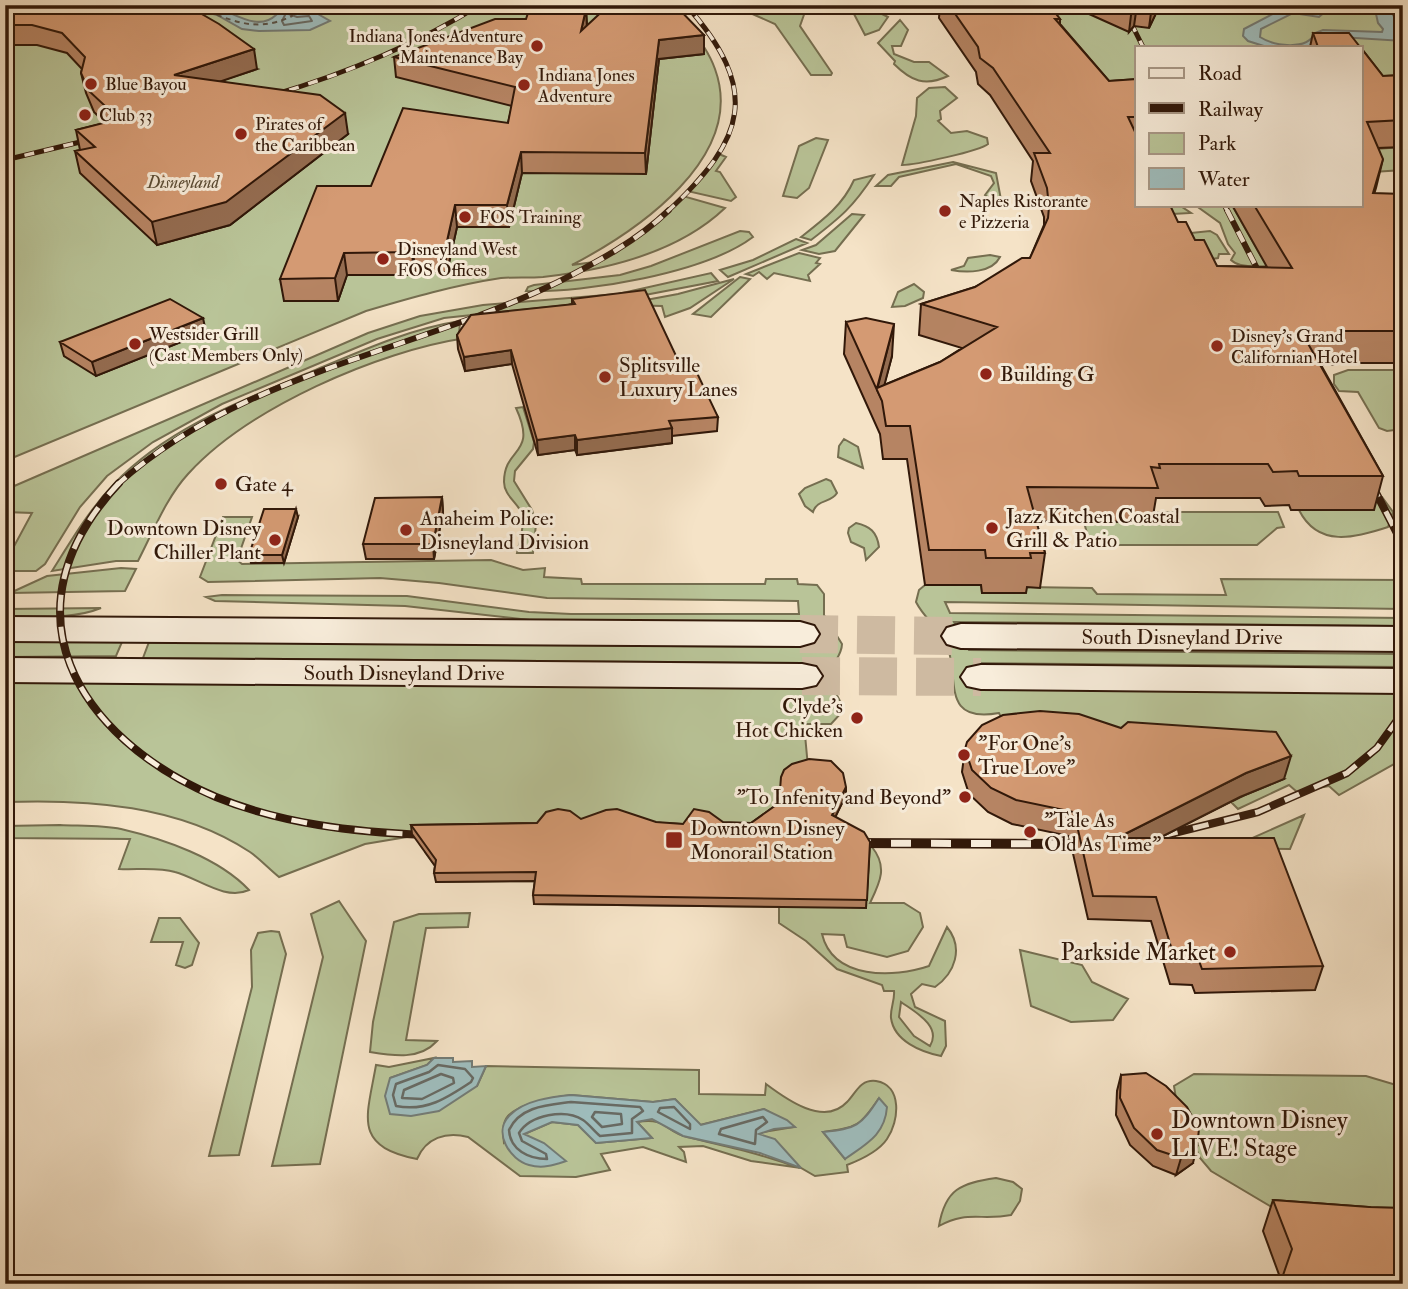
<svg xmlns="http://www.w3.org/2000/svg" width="1408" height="1289" viewBox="0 0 1408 1289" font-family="'IM FELL Double Pica',serif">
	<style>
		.green { fill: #b9c498; stroke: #756e50; stroke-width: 2; fill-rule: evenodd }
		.water { fill: #9fbdbd; stroke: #737b75; stroke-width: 2 }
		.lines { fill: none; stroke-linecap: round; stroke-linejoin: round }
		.shore-far1 { stroke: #686a63; stroke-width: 2 }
		.shore { stroke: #686a63; stroke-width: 2.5 }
		.ferry { stroke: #585248; stroke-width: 2; stroke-dasharray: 5 4.5; stroke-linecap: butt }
		.secondary-tunnel { stroke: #cebaa1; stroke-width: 38; stroke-dasharray: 38 19; stroke-linecap: butt }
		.secondary-casing { stroke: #311809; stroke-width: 4 }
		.secondary { fill: #f8eddb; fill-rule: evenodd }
		.rail-far3-casing { stroke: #311809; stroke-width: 5 }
		.rail-far2-casing { stroke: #311809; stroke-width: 6 }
		.rail-far1-casing { stroke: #311809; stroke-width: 8 }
		.rail-casing { stroke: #311809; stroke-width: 10 }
		.rail-far3 { stroke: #f8eddb; stroke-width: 3.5; stroke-dasharray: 10; stroke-linecap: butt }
		.rail-far2 { stroke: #f8eddb; stroke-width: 4.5; stroke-dasharray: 12; stroke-linecap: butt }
		.rail-far1 { stroke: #f8eddb; stroke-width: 5; stroke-dasharray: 16; stroke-linecap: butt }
		.rail { stroke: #f8eddb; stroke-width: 7; stroke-dasharray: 20; stroke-linecap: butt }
		.wall { fill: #b68463; stroke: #311809; stroke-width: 2 }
		.shaded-wall { fill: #946c50; stroke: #311809; stroke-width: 2 }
		.building { fill: #d49a73; stroke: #311809; stroke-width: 2 }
		.poi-dot { fill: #8f2418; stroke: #f8eddb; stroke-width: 2.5 }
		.labels { text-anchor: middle; stroke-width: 6; stroke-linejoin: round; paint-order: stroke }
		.far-poi-label { font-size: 18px; fill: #311809; stroke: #f8eddb; text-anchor: start }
		.far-park-label { font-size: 18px; font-style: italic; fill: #5a4c34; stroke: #f8eddb }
		.poi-label { font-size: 21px; fill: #311809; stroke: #f8eddb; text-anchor: start }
		.street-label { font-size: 21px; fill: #311809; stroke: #f8eddb }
		.near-poi-label { font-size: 24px; fill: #311809; stroke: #f8eddb; text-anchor: end }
	</style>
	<rect width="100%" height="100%" fill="#f5e3c7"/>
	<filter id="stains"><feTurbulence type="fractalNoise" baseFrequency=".00286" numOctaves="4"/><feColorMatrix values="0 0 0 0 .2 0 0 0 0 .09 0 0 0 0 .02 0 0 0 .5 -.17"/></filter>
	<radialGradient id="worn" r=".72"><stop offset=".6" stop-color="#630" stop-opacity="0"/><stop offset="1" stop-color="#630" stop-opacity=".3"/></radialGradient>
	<path class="green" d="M5,5H675C688,26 707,46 715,69C747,157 637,231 572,265L594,262L639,236L683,196L725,208C678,253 606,270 543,277C529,278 515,277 501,278C455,285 410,298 366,311L5,461Z
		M755,5H799L806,9L800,26L832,73L831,75H811L775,24L750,13L749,10Z
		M841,5H873L874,10L888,17L879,30L865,35L854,14Z
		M970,5H1403V102L1361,105V47H1137V106Z
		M900,20L908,30L901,46H892L894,54L914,62H929L948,76C925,87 911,81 894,64L895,61L878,43Z
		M945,87L957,98L940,111L941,119L938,121L951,133L967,131L987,138L988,144C980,151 915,165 902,165L916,116L917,98L929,88Z
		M816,138L828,140L809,188L797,198L783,196L799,146Z
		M1403,147V170L1373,172L1361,150Z
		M719,154L726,157L716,171L720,172L736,197L731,201L687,191Z
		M953,162L996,173L1002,205H996L985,195L994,183L991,176L956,164L899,177L891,186H876L888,175Z
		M874,175C853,207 841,217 811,240L801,237C823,220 843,205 854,180Z
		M1152,205H1179L1191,213L1172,214L1166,218L1191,233L1210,231L1217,235L1229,254H1219L1218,258L1206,260Z
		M1195,205H1232L1261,256H1326C1305,260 1246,275 1231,260L1235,253L1228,244L1220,223Z
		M852,214L864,215L835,251L819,254L802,250L816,245Z
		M740,231L749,232L753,237C705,273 586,293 526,291L528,287L534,285L620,275L651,266Z
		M796,239L807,243L728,277L720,270L753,260Z
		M799,253L820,258L816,263L820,264L808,275L810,281L774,273L767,279L759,272L753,276L746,274Z
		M990,255L1000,257C992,273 967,273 951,270L964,266L968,258Z
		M711,273L718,281L624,299L444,318L377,339L222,404L153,442L107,476L80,507L45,564L36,571H5V563L32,513L5,512V490L368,333L420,316L483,305L618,294Z
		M740,277L750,279L711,317L693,314Z
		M734,279L690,308L665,317L662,306L619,305L678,294Z
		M914,284L924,292L923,298L905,306L892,307L898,292Z
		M460,321L459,335L466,338C378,351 248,408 188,474C166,498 153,532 138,561H116L52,571C71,541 89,510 114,484C167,428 243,400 313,371C361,351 409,329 460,321Z
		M1348,370H1403V384L1396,396L1403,429L1387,431L1379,428L1358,392L1339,391L1334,384V375Z
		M523,407L534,442L533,449L515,471L514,481L532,510L536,524L533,553H517C520,540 526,522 520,510C515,501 504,494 504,482C504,446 538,456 516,408Z
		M844,439L858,447L863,468L838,457L839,446Z
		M826,479L831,481L837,493C831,503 817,499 813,512L805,506L799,494L805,488Z
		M1367,497H1382L1393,512L1388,527C1355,538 1318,548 1299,510H1373Z
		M1148,512H1278L1284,527L1277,528L1257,545H1090L1084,522H1151Z
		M223,517H252L237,560L242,564L491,560L523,570L545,568L544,577L581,579L582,584H765L766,579H797L798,584L817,585L824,594V615L842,644C842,656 831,664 830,675C829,688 842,698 843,711L831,724H804L808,767L784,778L872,847C888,867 880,882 870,903H904L920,913L923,927L908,951L887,957L847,947L844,935L822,934C833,980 894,978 929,966L947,927C964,948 955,973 935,987L922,984L911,994L915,1007L945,1021L946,1046L941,1056C921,1052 894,1041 891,1018C890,1009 895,1000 894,991H884L882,985L837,969L806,941L779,923V907L534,904L536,881L436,882L435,866L425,852V834L365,844L279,877C269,869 260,859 250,852C179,805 88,799 5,802V681L802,686L801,663L143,658L149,642L801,647L799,621H538L405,606L215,601L206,597L222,595L407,596L529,612L571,614H799L798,601L547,598L439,583L380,578L208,582L200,577ZM901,1002C915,1012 942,1026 930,1046L914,1036L899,1017Z
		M856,523C870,526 877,532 879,547L866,560L864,548L851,542L848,533L849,528Z
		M121,568L136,569L125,591L10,593L47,576Z
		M1221,579L1403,580V609L945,602L950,613L1403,618V626L954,622L969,650L1403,654V667L975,663L988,689L1403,692V759L1339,795L1329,786L1297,792L1289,785L1238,809L1231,802L1241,797L1011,736L999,713C938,724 961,674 946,643C938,627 924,618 916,602L919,590L925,585H981L982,593H995L1004,585L1007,593H1025V587L1092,588L1097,594L1226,595Z
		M101,608C72,620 36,616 5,616V609Z
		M5,642H122L116,656L5,657Z
		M1304,815L1290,849L1230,848Z
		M60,825C80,826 102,825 121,829C164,839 219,858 249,890C225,901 198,878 175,872C159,867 136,870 119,869L130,839L5,838V826Z
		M339,901L366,941L320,1164L272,1166L323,957L311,914Z
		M470,913L468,927L426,928L406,1040L437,1041C420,1060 394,1056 370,1052L373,1022L394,922L419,914Z
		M159,918H180L199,943L192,965L185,968L176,965L183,942H151Z
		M271,931L279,932L286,954L239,1155L209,1156L252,987L251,950L258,933Z
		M1020,950L1082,965L1092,982L1128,999L1113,1020L1071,1022L1031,1006Z
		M434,1058L427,1065L390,1078L477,1086L486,1066L699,1070V1094L765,1095L766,1084C786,1099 824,1127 847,1102C856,1093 860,1079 876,1081C903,1085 899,1122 887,1139C879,1151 860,1160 847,1165L848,1172L815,1176L801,1168L751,1161L703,1146L679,1147L684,1152L686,1162L643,1147L601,1154L610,1170L576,1177L520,1176L468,1137C446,1131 426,1138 417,1159C352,1146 367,1117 376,1065L389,1067ZM571,1095L653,1102L675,1099L700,1125L764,1109L794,1127L757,1133L799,1168C762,1154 725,1146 687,1137C664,1131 667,1117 637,1122L652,1138L596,1143L578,1125L552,1122L504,1143C503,1134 502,1123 508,1116C520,1103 554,1097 571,1095ZM879,1098L845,1159L823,1132C857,1127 860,1127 879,1098Z
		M1194,1074L1366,1076L1403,1087V1208L1270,1206L1211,1171L1200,1158L1177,1105L1174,1086Z
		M996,1178L1013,1182L1022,1189L1020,1201L1011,1215C981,1221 967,1210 939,1226C945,1189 961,1183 996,1178Z"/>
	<path class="water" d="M179,5C188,5 198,4 207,5C229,8 256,34 276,15L258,5H293L292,8L314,9L318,14L330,21L310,30L259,31L242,29L217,15Z
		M1290,5H1327L1333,12L1326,11L1319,17L1293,13L1261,29L1260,37C1274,46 1307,51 1315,33L1323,30L1382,32L1383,29L1378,23L1376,14L1350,5H1390L1396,10L1393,15L1403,31V41L1340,37L1318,47H1267L1248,41L1243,36L1244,29Z
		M434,1058H453V1062L472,1061V1067L486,1066L477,1086L439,1111L411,1116L390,1114L385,1096L390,1078L427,1065Z
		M571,1095L653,1102L675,1099L701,1125L764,1109L787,1120L795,1127L774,1129L759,1134L775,1139L801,1168L760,1153L683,1136L652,1119L637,1122L652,1138L596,1143L578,1125L552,1122L524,1134L544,1143L566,1161C554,1165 543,1169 529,1165C510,1160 492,1132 510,1115C525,1100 551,1097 571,1095Z
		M879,1098L887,1107C885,1135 866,1144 845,1159L823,1132C856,1129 861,1126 879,1098Z"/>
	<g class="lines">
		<path class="shore-far1" d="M286,13L297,17L309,16L312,21L284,25L282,21Z"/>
		<path class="shore" d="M438,1065L465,1069L473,1078L471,1082C447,1098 426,1112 396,1106L393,1095L396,1084L429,1072Z
			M441,1074L453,1078L454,1083L422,1099L402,1098L404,1090Z
			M571,1102L640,1107L643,1111L632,1119V1133L600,1136C594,1131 589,1124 583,1120C565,1108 530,1115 519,1133L522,1141L546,1154L547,1159C529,1159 510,1150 509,1130C520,1106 548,1105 571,1102Z
			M674,1107L690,1124V1129L658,1112L660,1108Z
			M595,1112L621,1114L622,1124L602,1127L592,1117Z
			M763,1117L767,1122L756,1130L755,1144L719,1134L721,1129Z"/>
		<path class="ferry" d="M190,5C229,18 253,35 292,16L290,12L273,5"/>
		<path class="secondary-tunnel" d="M800,634L961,636
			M802,676L981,677"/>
		<defs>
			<path id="secondary" d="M5,617L800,622L814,626L819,634L814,642L800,646L5,641Z
				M961,624L1403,627V651L961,648L947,644L942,636L947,628Z
				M5,658L802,664L816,667L822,676L816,685L802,688L5,682Z
				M981,665L1403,669V693L981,689L967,686L961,677L967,668Z"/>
		</defs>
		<use href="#secondary" class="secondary-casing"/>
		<use href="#secondary" class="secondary"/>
		<defs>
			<path id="rail-far3" d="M1122,5L1143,47
				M270,96C344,74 414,46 480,5
				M5,160L97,138
				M1224,205L1228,212
				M667,212C747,138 761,90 686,5"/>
			<path id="rail-far2" d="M1227,210L1266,286
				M1369,479L1372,485
				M117,485C240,373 412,353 558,282C597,262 637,241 669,210"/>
			<path id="rail-far1" d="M119,483C0,610 76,737 216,797C282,824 354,832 425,835
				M1371,483L1403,545
				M1162,836L1258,812L1347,773L1377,748L1403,712"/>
			<path id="rail" d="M419,835H425
				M1141,840L1171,835
				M851,843L1089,844"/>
		</defs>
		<use href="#rail-far3" class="rail-far3-casing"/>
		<use href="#rail-far2" class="rail-far2-casing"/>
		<use href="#rail-far1" class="rail-far1-casing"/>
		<use href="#rail" class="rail-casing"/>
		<use href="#rail-far3" class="rail-far3"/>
		<use href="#rail-far2" class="rail-far2"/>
		<use href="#rail-far1" class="rail-far1"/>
		<use href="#rail" class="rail"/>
	</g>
	<path class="wall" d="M5,5L257,69L220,81L348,134L230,225L157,245L80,173L75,151L80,150L76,130L105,123L94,112L86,93L81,73L82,69L67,53L37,45H5Z
		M940,5H982L993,8L992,5H1049L1060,19V24L1109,81L1137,79V205L1178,222L1217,266L1267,267L1232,205H1361V48L1383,76L1403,75V147L1378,148L1374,194H1403V363H1335L1334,365H1321L1383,476L1374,510H1291L1289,505L1265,506L1260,498H1156L1152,522L1036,521L1045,553L1040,588L1027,587L1026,593H982L981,585H925L907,459H883L880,434L844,354L846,322L892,356L884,385L940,362L962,348L919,335L921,304L975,287L1030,258L1044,225V217L1031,181L1033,161L990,95L978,84L976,72L939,18Z
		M1069,5H1160L1149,28L1134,26L1129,32Z
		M586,9L587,26L704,54L659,59L646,174L522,173L509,227H457L447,272H415L414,275H347L338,301H284L280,279L371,186L508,123L512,106L396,77L394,57L526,19Z
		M1313,33L1360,47H1310Z
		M572,299L677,358L718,417L717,431L672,436V443L577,455L575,450L538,455L512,364L465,371L458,349L457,335L572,304Z
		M206,332L96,376L64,356L60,342Z
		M442,497L443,512L434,559H366L363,544Z
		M298,517L284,563H251L249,555Z
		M1121,728L1284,779L1240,797L1159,838L1323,966L1315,990L1195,993L1192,985L1170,984L1151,921L1088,919L1069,836L1012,824L988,812L969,794L962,772L965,749Z
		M846,795L835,817L870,842L866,908L534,904L533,895L535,881L436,882L434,873L435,866L412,834L411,825L537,823L581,819L683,824L751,823L779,803Z
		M1121,1075L1193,1163L1176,1175L1153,1166L1130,1145L1116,1115L1117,1091Z
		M1273,1200L1369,1207L1281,1280L1263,1231Z"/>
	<path class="shaded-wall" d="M1134,5H1137L1134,26L1129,32L1132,7Z
		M1152,5H1160L1149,28Z
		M586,9L587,28L581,31Z
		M704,35V54L659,59L646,174L645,153L659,40Z
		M254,49L257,69L178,96L174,75Z
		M345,113L348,134L230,225L157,245L152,222Z
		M521,152L522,173L509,227L507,205Z
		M1383,159L1376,188L1365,223L1373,193Z
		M455,205L457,227L447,272L445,250Z
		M413,250L415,272L414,275L412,252Z
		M344,253L347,275L338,301L335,278Z
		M203,318L206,332L96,376L92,362Z
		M894,324L892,356L881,398L877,390Z
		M511,350L512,364L465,371L464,357Z
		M672,428V443L577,455V440Z
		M575,435V450L538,455L537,440Z
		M442,497L443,512L434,559L433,544Z
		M296,509L298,517L284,563L282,555Z
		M1291,756L1284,779L1240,797L1112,862L1117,838L1246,773Z
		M846,787V795L832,824V815Z
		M1197,1147L1193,1163L1176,1175L1181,1158Z"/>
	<path class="building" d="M5,5H186L219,24L254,49L174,75L320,95L345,113L226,202L152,222L75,151L95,147L76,130L119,119L89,91L81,73L85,57L62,33L32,25H5Z
		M609,5H675L704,35L659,40L645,153L521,152L507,205H455L445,250H413L412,252L344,253L335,278L280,279L317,186H371L403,108L508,123L515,87L394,57L495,19H526L528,13L539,9H586L581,31Z
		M949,5H982L1006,12L1004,5H1049L1060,19H1055L1109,81L1137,79V117H1128L1137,136V205H1170L1178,222H1186L1195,240H1204L1217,266L1292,268L1254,205H1361V48L1383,76L1403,75V120L1367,122L1383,159L1373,193L1403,194V331H1340L1342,334L1302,333L1383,476H1299L1297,471L1273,472L1268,464H1159L1160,468L1151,467L1158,488L1027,487L1045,553H1030L1031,558H986L985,550H929L910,426H886L882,401L846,322L866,318L894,324L877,388L940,362L997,327L921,304L975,287L1022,258H1030L1048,218L1049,207L1047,188L1034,153H1050L993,68L980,58L978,47Z
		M1313,33H1349L1360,47H1318Z
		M645,290L677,358L689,356L718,417L669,421L672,428L577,440L575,435L537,440L511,350L464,357L457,335L471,315L575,304L572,299Z
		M170,299L203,318L92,362L60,342Z
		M442,497L433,544H363L375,498Z
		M264,509H296L282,555H249Z
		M1040,711L1079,714L1121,728L1128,722L1276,732L1291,756L1246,773L1117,838H1274L1323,966L1202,969L1199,961L1175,960L1156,897L1093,896L1074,812L1016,800L991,788L972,770L965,749L967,742L982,725L1003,715Z
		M809,759L831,761L843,773L846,787L832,815L864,832L870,842L867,900L533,895L536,872L434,873L436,860L411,825L537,823L546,812L558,809L570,811L581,819L606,810L617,809L656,822L683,824L694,809L709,812L723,822L751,823L779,803L781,777L784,770L792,764Z
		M1146,1073L1166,1086L1187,1107L1199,1129L1197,1147L1181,1158L1157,1150L1134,1128L1120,1098L1121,1075Z
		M1273,1200L1369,1207L1403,1208V1284H1280L1292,1249Z"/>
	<g class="poi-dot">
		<circle cx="537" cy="46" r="7"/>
		<circle cx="91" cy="84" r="7"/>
		<circle cx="524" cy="85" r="7"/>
		<circle cx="85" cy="115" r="7"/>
		<circle cx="241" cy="134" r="7"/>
		<circle cx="945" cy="211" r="7"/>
		<circle cx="465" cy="217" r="7"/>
		<circle cx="383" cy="259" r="7"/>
		<circle cx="135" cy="344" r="7"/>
		<circle cx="1217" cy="346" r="7"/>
		<circle cx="986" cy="374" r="7"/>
		<circle cx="605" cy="377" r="7"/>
		<circle cx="221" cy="484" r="7"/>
		<circle cx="992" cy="528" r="7"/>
		<circle cx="406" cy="530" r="7"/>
		<circle cx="275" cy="540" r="7"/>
		<circle cx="857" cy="718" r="7"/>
		<circle cx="964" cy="755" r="7"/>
		<circle cx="965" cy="797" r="7"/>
		<circle cx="1030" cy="832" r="7"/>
		<rect x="665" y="831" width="18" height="18" rx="3.5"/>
		<circle cx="1230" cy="952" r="7"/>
		<circle cx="1157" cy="1134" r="7"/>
	</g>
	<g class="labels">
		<g class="far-poi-label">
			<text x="523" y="42" text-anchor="end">Indiana Jones Adventure<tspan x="523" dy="21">Maintenance Bay</tspan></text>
			<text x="538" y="81">Indiana Jones<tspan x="538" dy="21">Adventure</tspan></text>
			<text x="105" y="90">Blue Bayou</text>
			<text x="99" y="121">Club 33</text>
			<text x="255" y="130">Pirates of<tspan x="255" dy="21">the Caribbean</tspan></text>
			<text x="959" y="207">Naples Ristorante<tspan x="959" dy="21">e Pizzeria</tspan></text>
			<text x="479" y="223">FOS Training</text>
			<text x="397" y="255">Disneyland West<tspan x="397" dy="21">FOS Offices</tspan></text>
			<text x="149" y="340">Westsider Grill<tspan x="149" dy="21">(Cast Members Only)</tspan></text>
			<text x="1231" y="342">Disney's Grand<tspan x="1231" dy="21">Californian Hotel</tspan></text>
		</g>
		<g class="far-park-label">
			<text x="183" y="188">Disneyland</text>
		</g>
		<g class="poi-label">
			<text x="619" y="372">Splitsville<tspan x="619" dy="24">Luxury Lanes</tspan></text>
			<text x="1000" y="381">Building G</text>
			<text x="235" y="491">Gate 4</text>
			<text x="1006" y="523">Jazz Kitchen Coastal<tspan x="1006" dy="24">Grill &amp; Patio</tspan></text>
			<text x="420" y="525">Anaheim Police:<tspan x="420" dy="24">Disneyland Division</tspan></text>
			<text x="261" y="535" text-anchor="end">Downtown Disney<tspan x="261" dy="24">Chiller Plant</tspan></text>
			<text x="843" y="713" text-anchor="end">Clyde’s<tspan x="843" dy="24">Hot Chicken</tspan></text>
			<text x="978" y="750">"For One's<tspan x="978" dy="24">True Love"</tspan></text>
			<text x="951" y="804" text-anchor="end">"To Infenity and Beyond"</text>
			<text x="1044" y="827">"Tale As<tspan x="1044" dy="24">Old As Time"</tspan></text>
			<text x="690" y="835">Downtown Disney<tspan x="690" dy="24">Monorail Station</tspan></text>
		</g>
		<g class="street-label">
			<text x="1182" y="644">South Disneyland Drive</text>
			<text x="404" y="680">South Disneyland Drive</text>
		</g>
		<g class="near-poi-label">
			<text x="1216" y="960">Parkside Market</text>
			<text x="1171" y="1128" text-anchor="start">Downtown Disney<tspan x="1171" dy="28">LIVE! Stage</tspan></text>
		</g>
	</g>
	<rect width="1408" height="1289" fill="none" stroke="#f5e3c7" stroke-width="28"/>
	<rect x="7" y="7" width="1394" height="1275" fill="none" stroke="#311809" stroke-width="3.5"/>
	<rect x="14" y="14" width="1380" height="1261" fill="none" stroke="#311809" stroke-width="2"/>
	<rect x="1135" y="46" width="228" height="161" fill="#f8eddb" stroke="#a89887" stroke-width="2"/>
	<rect x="1149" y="68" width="35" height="10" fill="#f8eddb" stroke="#a89887" stroke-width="2"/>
	<text x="1198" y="80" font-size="21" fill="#311809">Road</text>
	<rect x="1149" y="103" width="35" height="10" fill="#311809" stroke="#a89887" stroke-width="2"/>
	<text x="1198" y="116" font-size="21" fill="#311809">Railway</text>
	<rect x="1149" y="133" width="35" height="21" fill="#b9c498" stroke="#a89887" stroke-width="2"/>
	<text x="1198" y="150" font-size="21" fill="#311809">Park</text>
	<rect x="1149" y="168" width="35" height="21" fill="#9fbdbd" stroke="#a89887" stroke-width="2"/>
	<text x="1198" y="186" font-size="21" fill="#311809">Water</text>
	<rect width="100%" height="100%" filter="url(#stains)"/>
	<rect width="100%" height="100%" fill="url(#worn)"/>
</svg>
